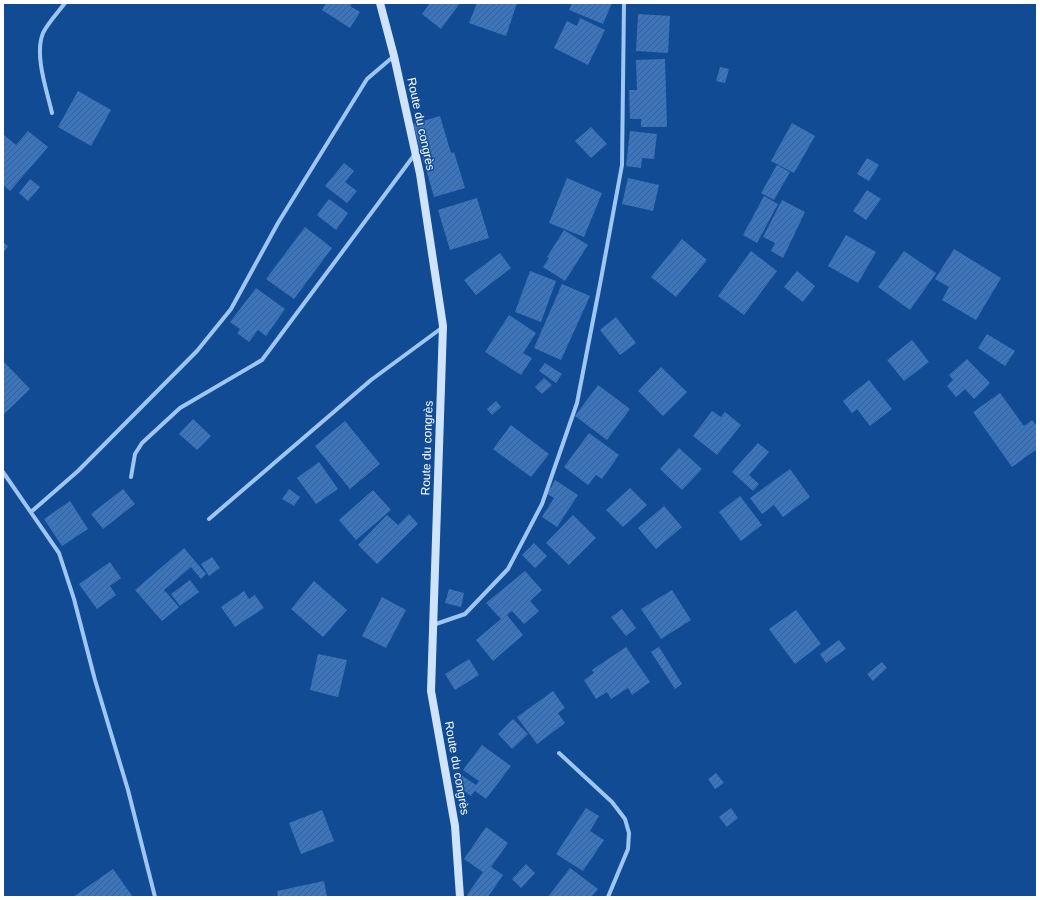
<svg xmlns="http://www.w3.org/2000/svg" width="1040" height="900" viewBox="0 0 1040 900" font-family="Arial,sans-serif">
	<style>
		.building { fill: url(#building-hatch) }
		.lines { fill: none; stroke-linecap: round; stroke-linejoin: round }
		.street { stroke: #9fc6f3; stroke-width: 4 }
		.secondary { stroke: #cfe3fd; stroke-width: 8 }
		.labels { text-anchor: middle; stroke-width: 3; stroke-linejoin: round; paint-order: stroke }
		.street-label { font-size: 12px; fill: #fff; stroke: #114b94 }
	</style>
	<defs>
		<pattern id="building-hatch" width="6" height="6" patternUnits="userSpaceOnUse"><rect width="6" height="6" fill="#3a75bd"/><path d="M-1 1l2-2M0 6l6-6M5 7l2-2" fill="none" stroke="#436084"/></pattern>
	</defs>
	<rect width="100%" height="100%" fill="#114b94"/>
	<path class="building" d="M326,3H352L350,6L360,12L350,28L322,10Z
		M430,3H460L441,29L422,14Z
		M477,3H517L506,36L469,23Z
		M572,3H612L603,24L569,10Z
		M638,14L670,16L668,53L636,51Z
		M580,18L605,30L588,65L554,48L567,21L577,26Z
		M665,59L667,127H641V119H630L629,90H637L636,60Z
		M720,67L729,69L725,83L716,81Z
		M78,91L111,110L91,146L58,127Z
		M440,116L451,153L454,152L465,188L434,197L413,124Z
		M792,123L815,136L794,173L771,161Z
		M591,127L607,144L591,158L575,141Z
		M28,131L48,147L10,191L3,185V134L16,145Z
		M630,131L657,134L654,159L642,158L641,168L626,166Z
		M867,158L879,165L869,181L857,174Z
		M344,163L354,171L345,182L357,191L347,203L325,186Z
		M777,165L790,172L774,200L761,193Z
		M567,178L602,193L584,237L549,223Z
		M628,178L659,185L653,211L622,204Z
		M30,179L40,187L28,201L19,193Z
		M867,190L881,199L866,220L853,211Z
		M764,196L778,204L757,243L743,235Z
		M477,198L489,238L450,250L438,210Z
		M329,199L348,213L336,230L317,215Z
		M782,200L805,212L783,258L771,251L775,243L763,237Z
		M305,227L332,248L294,299L266,279Z
		M564,230L588,245L565,281L543,267L549,258L547,257Z
		M846,235L876,252L858,283L828,266Z
		M682,239L707,260L676,297L651,277Z
		M3,242L8,246L3,253Z
		M954,249L1001,278L976,320L942,300L949,287L935,279Z
		M751,251L777,271L744,315L718,296Z
		M904,251L936,273L910,310L878,287Z
		M500,253L511,268L476,295L464,280Z
		M530,271L556,281L541,322L515,312Z
		M797,271L815,286L803,302L784,287Z
		M562,284L590,296L561,360L534,348Z
		M256,288L285,309L266,336L258,330L249,342L237,333L240,329L230,322Z
		M509,315L536,333L523,353L532,358L521,375L485,352Z
		M616,317L636,343L620,355L600,330Z
		M987,334L1015,351L1005,366L978,348Z
		M912,340L929,362L904,381L887,360Z
		M967,359L990,383L974,399L965,389L956,397L947,386L953,380L949,375Z
		M3,361L30,389L3,415Z
		M545,363L562,374L556,383L539,371Z
		M661,367L687,392L663,416L638,391Z
		M544,378L552,385L542,394L535,387Z
		M869,380L892,409L870,426L857,409L852,413L843,401Z
		M598,385L630,409L607,440L575,416Z
		M1000,393L1024,426L1032,420L1037,426V449L1012,467L973,412Z
		M496,401L501,407L492,415L487,409Z
		M712,411L721,417L725,412L741,425L717,455L693,436Z
		M193,419L211,436L197,450L179,434Z
		M345,421L380,464L350,489L315,446Z
		M511,425L549,454L531,477L493,449Z
		M589,433L619,455L602,479L596,475L588,485L564,467Z
		M758,443L769,452L749,475L759,484L753,491L732,472Z
		M679,448L702,469L682,490L660,469Z
		M319,462L338,489L316,504L297,478Z
		M790,469L810,497L783,517L774,505L762,514L750,498Z
		M555,480L578,495L557,527L542,517L554,498L547,494Z
		M630,488L647,505L623,527L606,510Z
		M123,489L135,504L103,529L91,514Z
		M289,489L300,497L294,506L282,499Z
		M373,490L391,510L356,540L339,520Z
		M740,496L762,525L741,541L719,512Z
		M70,501L88,529L62,546L44,519Z
		M664,506L682,527L656,549L638,528Z
		M409,514L418,524L377,564L358,545L387,515L398,525Z
		M573,515L596,538L569,565L546,543Z
		M534,543L547,556L535,568L522,555Z
		M184,548L206,574L201,579L191,567L164,590L179,607L162,621L135,590Z
		M212,557L220,568L209,576L201,564Z
		M110,562L121,578L110,586L116,595L97,609L79,584Z
		M525,571L542,590L530,601L539,611L524,624L512,611L507,615L523,635L493,661L476,640L501,619L486,603Z
		M190,580L199,592L180,606L171,594Z
		M314,581L347,610L323,637L291,609Z
		M449,589L464,593L461,607L445,603Z
		M672,590L691,620L661,639L641,609Z
		M244,591L249,599L255,595L264,608L235,627L221,607Z
		M382,597L406,610L386,648L362,636Z
		M622,609L636,628L626,636L611,617Z
		M796,610L821,644L795,664L769,629Z
		M839,640L846,649L826,663L820,654Z
		M626,647L650,682L632,695L628,688L611,699L607,692L596,699L584,680L594,673L592,670Z
		M659,647L682,684L675,689L651,652Z
		M318,654L347,660L338,697L310,690Z
		M469,659L479,675L455,690L445,674Z
		M882,662L887,668L873,681L867,674Z
		M553,691L565,708L558,713L565,723L537,744L517,717Z
		M513,719L528,734L512,749L498,734Z
		M482,745L511,766L486,799L475,791L471,796L455,784L461,775L476,785L479,781L463,770Z
		M716,773L724,783L715,789L708,779Z
		M586,808L599,816L590,831L604,840L583,871L556,854Z
		M731,808L738,818L727,827L719,817Z
		M322,810L334,841L301,854L289,823Z
		M486,827L508,843L491,867L503,875L488,897H469L467,895L483,872L464,859Z
		M526,864L535,873L521,888L512,879Z
		M570,868L598,889L591,897H548Z
		M113,869L133,897H73Z
		M324,881L327,897H278L277,891Z"/>
	<g class="lines">
		<path class="street" d="M52,113C47,91 34,55 43,33C47,24 59,11 65,3
			M3,472L59,553L74,599L95,680L128,790L155,897
			M131,477L135,454L142,443L180,408L262,360L415,154
			M31,512L78,471L197,351L231,309L278,223L367,79L394,56
			M209,519L371,380L443,327
			M433,625L465,614L508,569L542,504L577,403L601,279L622,165L624,3
			M559,753L612,802L625,819L629,833L628,849L608,897"/>
		<path class="secondary" d="M380,3L394,56L420,174L443,326L431,691L455,826L460,897"/>
	</g>
	<g class="labels">
		<g class="street-label">
			<text transform="translate(421 124) rotate(78)" y="4">Route du congrès</text>
			<text transform="translate(427 448) rotate(-88)" y="4">Route du congrès</text>
			<text transform="translate(457 768) rotate(80)" y="4">Route du congrès</text>
		</g>
	</g>
	<rect width="1040" height="900" fill="none" stroke="#ffffff" stroke-width="8"/>
</svg>
